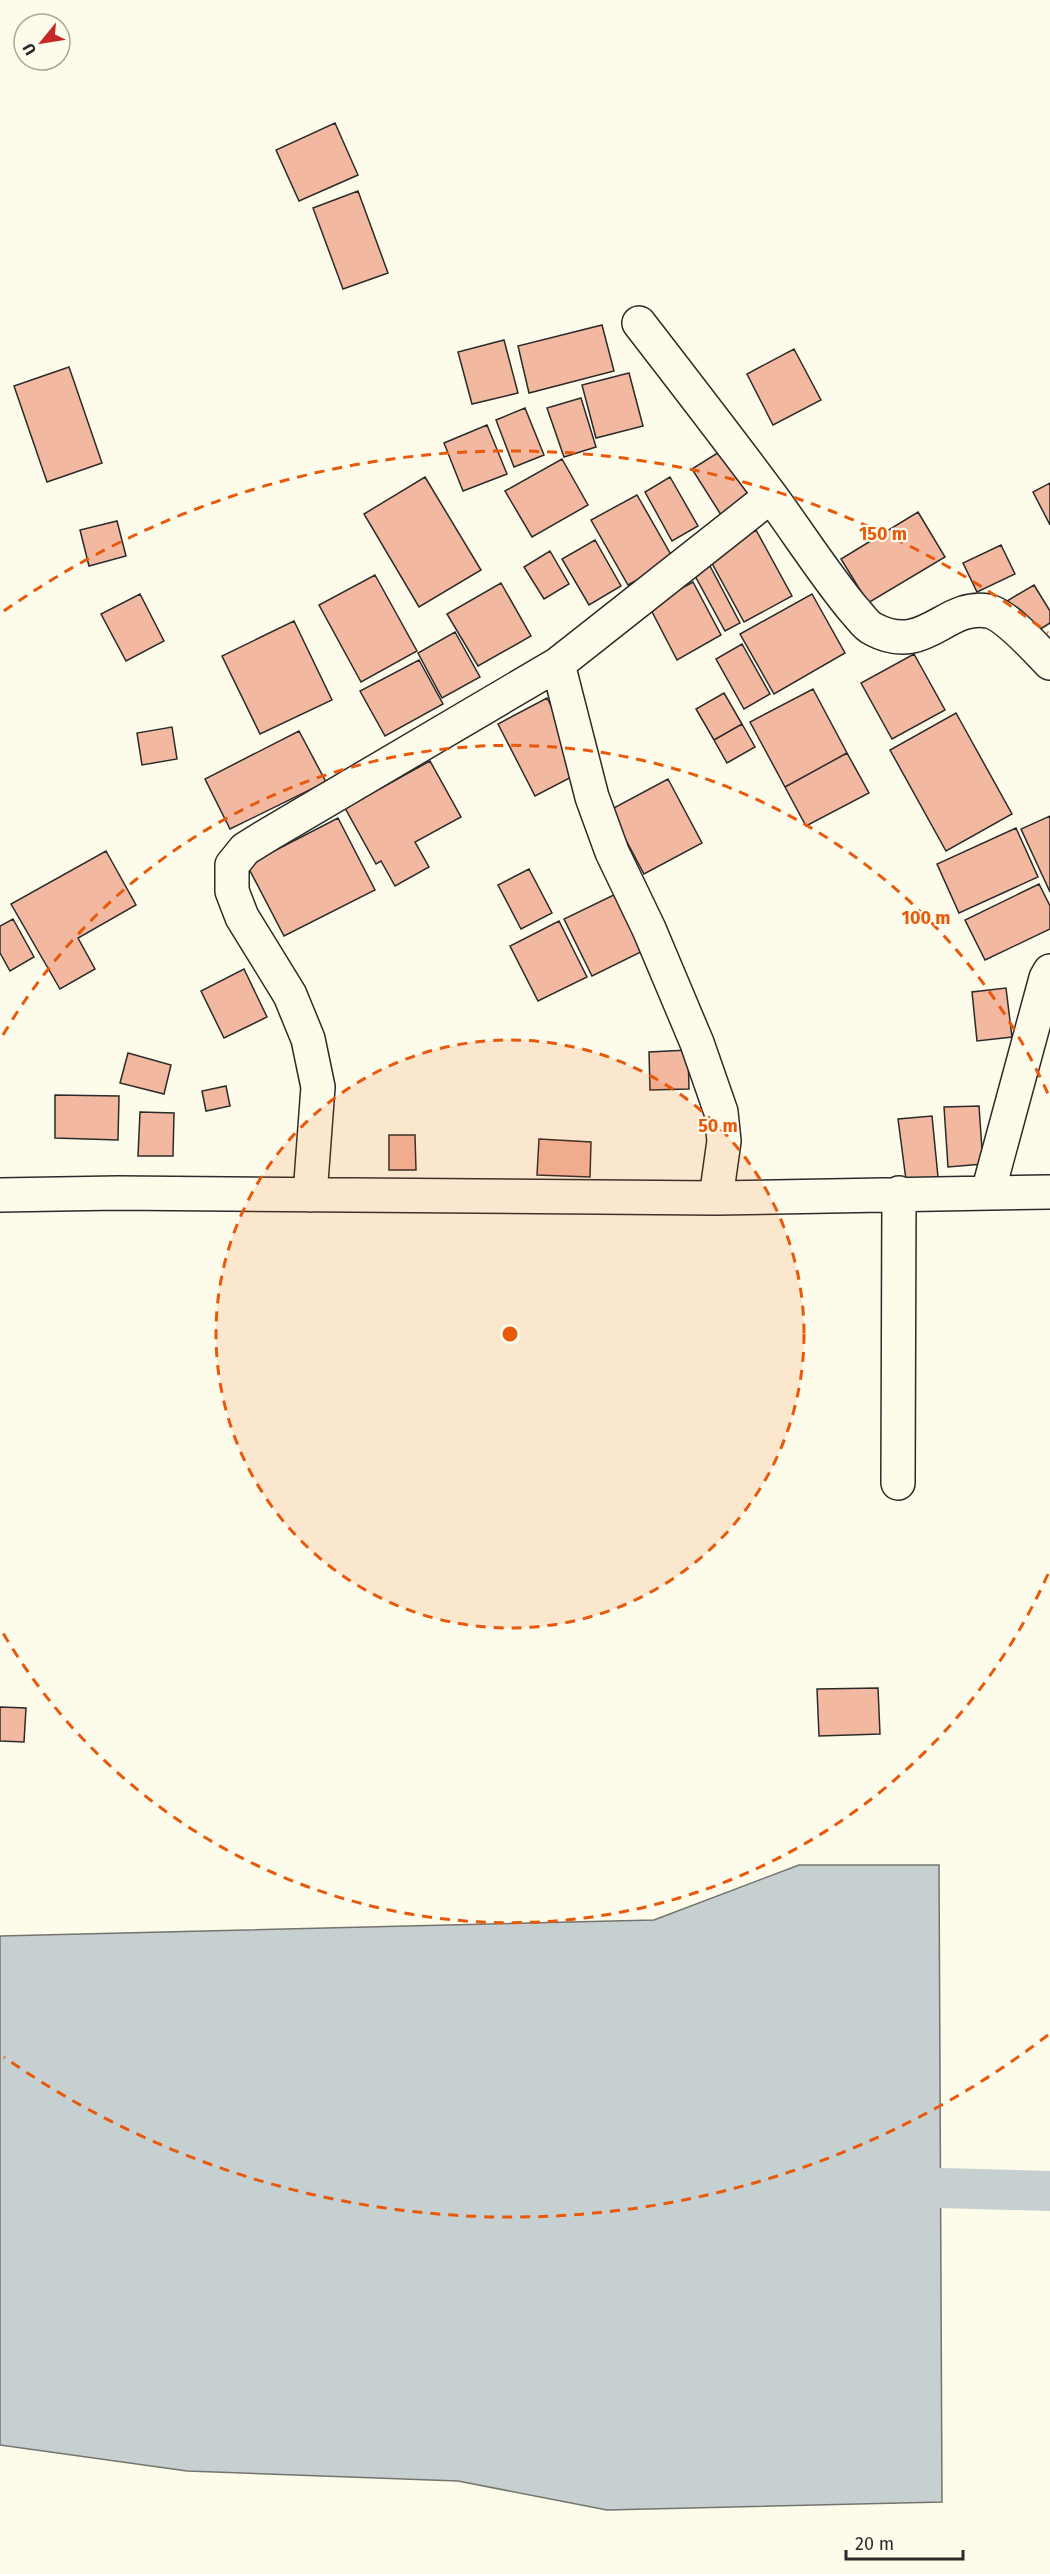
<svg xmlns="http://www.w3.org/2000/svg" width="1050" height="2574" viewBox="0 0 1050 2574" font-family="'Fira Sans',sans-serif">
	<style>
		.water { fill: #c7d0d0; stroke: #74746e; stroke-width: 1.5 }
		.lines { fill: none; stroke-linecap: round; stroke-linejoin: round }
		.canal { stroke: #c7d0d0; stroke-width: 40 }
		.building { fill: #f2b8a0; stroke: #2b2b2b; stroke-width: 1.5 }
		.minor-casing { stroke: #2b2b2b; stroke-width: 36 }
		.minor { stroke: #fdfbea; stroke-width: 33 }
		.ring { fill: none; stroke: #e8590c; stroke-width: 3; stroke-dasharray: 10 8 }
		.centre { fill: #e8590c; stroke: #fdfbea; stroke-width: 3 }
		.ring-label { font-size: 18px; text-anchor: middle; font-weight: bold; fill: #e8590c; stroke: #fdfbea; stroke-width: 4.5; stroke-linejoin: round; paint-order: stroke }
	</style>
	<rect width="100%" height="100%" fill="#fdfbea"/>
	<path class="water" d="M799,1865H939L942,2502L607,2510L458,2481L187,2471L0,2445V1936L654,1920Z"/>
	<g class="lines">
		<path class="canal" d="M941,2188L1050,2191"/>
	</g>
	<path class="building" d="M335,123L358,175L299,201L276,150Z
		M358,191L388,273L343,289L313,208Z
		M602,325L614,371L529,393L518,346Z
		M504,340L518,393L472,404L458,352Z
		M794,349L821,400L773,425L747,374Z
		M69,367L102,463L47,482L14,386Z
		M629,373L643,426L596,438L582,385Z
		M581,398L596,447L564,457L547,408Z
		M525,408L544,455L514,467L496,420Z
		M487,425L507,474L463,491L444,443Z
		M727,447L757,497L723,518L692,469Z
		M562,459L588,505L532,537L505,491Z
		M425,477L481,570L419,607L364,514Z
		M670,477L698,526L672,541L645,492Z
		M1050,483V525L1033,492Z
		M637,495L674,560L628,585L591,520Z
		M918,512L945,557L868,603L841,559Z
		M117,521L126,556L89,566L80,530Z
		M756,530L792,596L744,622L708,556Z
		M595,540L621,586L589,605L562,559Z
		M1001,545L1015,574L977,592L963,563Z
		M550,551L569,584L544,599L524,567Z
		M710,566L740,623L725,631L694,574Z
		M375,575L417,651L361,682L319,605Z
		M693,582L721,635L677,660L649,606Z
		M501,583L531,636L478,666L447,614Z
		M1034,585L1050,611V623L1028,637L1007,601Z
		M140,594L164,641L126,661L101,614Z
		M812,594L845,653L774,694L740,634Z
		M294,621L332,700L260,734L222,656Z
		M455,632L480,677L442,698L418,653Z
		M742,644L770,694L744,709L716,659Z
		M914,654L945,710L892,739L861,683Z
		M419,660L443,704L385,736L360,691Z
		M813,689L847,753L785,787L750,722Z
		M724,693L742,724L714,740L696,709Z
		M547,698L585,770L535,796L498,724Z
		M956,713L1012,814L946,851L890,750Z
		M742,724L755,747L727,763L714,740Z
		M172,727L177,759L142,765L137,733Z
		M299,731L326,782L230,829L205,779Z
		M847,753L869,793L806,826L785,787Z
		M430,761L461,817L415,842L429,867L395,886L381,861L376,864L345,808Z
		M668,779L702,843L644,874L610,810Z
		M1050,816V892L1021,829Z
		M338,818L375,890L284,936L247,865Z
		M1016,828L1038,877L959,913L937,864Z
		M106,851L136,905L78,938L95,969L60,989L11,904Z
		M529,869L552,913L521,929L498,885Z
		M1039,884L1050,906V929L985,960L965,920Z
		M622,891L649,948L592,976L564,919Z
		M13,919L34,957L10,971L0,953V926Z
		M559,921L587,977L538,1001L510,946Z
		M244,969L267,1017L224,1038L201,991Z
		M1006,988L1012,1037L977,1041L972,992Z
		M688,1050L689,1089L650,1090L649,1052Z
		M128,1053L171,1065L164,1094L120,1083Z
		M226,1086L230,1106L206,1111L202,1091Z
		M55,1095L119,1096L118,1140L55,1138Z
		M979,1106L983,1164L948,1167L944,1107Z
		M140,1112L174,1113L173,1156H138Z
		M932,1116L938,1177L906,1180L898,1119Z
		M389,1135H415L416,1170H389Z
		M539,1139L591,1142L590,1177L537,1175Z
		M878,1688L880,1734L819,1736L817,1689Z
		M0,1707L26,1708L24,1742L0,1741Z"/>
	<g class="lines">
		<defs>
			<path id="minor" d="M639,323C683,380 728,438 771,496C799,534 824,574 854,610C860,616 865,625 873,629C925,657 945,603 988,611C1007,615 1036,649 1050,663
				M558,664L592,797L612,852L649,929L697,1043L721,1112L724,1141L716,1198
				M988,1192L1046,978L1050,971
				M0,1195L118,1193L716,1198L1050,1192
				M310,1195L318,1087L308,1039L290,995L242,917L232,891V865L245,849L271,833L558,664L771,496
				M898,1483L899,1193"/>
		</defs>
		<use href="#minor" class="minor-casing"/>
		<use href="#minor" class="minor"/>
	</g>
	<circle cx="510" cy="1334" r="294" fill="#e8590c" fill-opacity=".12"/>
	<g class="ring">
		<circle cx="510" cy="1334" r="294"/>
		<path d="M1048 1574A589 589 0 0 1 3 1633M3 1035A589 589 0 0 1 1048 1094"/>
		<path d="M1048 2035A883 883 0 0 1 4 2057M4 611A883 883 0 0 1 1048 633"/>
	</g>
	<circle cx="510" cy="1334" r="9" class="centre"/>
	<g class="ring-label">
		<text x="883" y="540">150 m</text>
		<text x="926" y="924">100 m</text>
		<text x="718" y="1132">50 m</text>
	</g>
	<g transform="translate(42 42) rotate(240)"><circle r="28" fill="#fdfbea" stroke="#a9a89e" stroke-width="1.5"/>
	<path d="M0-4.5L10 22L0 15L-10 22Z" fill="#c62828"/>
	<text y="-9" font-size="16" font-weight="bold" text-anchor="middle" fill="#2b2b2b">U</text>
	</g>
	<path d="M846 2550v9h117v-9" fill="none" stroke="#2b2b2b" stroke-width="3"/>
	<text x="855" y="2550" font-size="18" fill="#2b2b2b" stroke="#fdfbea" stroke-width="4.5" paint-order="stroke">20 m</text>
</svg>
